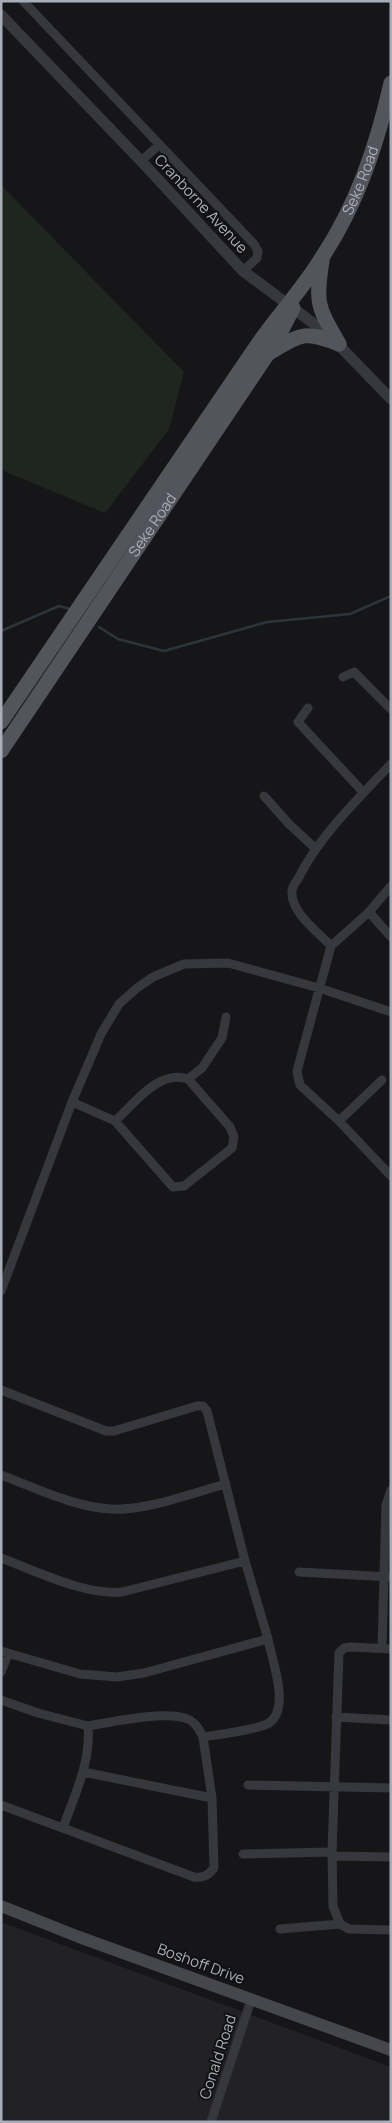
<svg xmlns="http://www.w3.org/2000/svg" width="392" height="2123" viewBox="0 0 392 2123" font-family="Manrope,sans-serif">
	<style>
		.built { fill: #222225 }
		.green { fill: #1e261f }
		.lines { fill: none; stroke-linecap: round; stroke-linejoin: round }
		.stream { stroke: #2c353c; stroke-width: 2.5 }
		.minor { stroke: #37383d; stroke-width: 9 }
		.tertiary { stroke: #37383d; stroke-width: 11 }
		.secondary { stroke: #45474d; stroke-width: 12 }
		.primary { stroke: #53555c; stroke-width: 15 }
		.labels { text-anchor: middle; stroke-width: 4; stroke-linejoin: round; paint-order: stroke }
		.street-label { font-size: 15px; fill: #a8adb8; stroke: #111113 }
	</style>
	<rect width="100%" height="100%" fill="#161618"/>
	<path class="built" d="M1,1922L391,2067V2122H1Z"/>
	<path class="green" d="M1,185L184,372L169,429L105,513L1,470Z"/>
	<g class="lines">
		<path class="stream" d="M99,627L118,639L164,651L267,622L350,614L391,596
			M1,631L59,606L70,609"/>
		<path class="minor" d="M23,1L254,244L258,251L257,258L243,271
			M141,161L159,145
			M343,677L354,672L391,709
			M308,708L298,722L363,792
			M264,796L289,824L316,849
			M391,886L369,912L331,946L297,1071L300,1085L339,1121L391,1176
			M369,912L391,937
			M331,946C318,932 290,912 292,891C292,886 297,881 299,877C319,837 360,796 391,764
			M188,1079L202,1068L222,1038L226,1017
			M72,1102L115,1121L173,1187L184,1186L232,1148L234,1137L230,1127L188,1079C159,1069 135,1103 115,1121
			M339,1121L382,1080
			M1,1291L72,1102L101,1034L119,1004L137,988L153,977L184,964L228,963L319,988L391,1012
			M1,1390L106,1431H114L197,1406H203L207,1411L245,1561L268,1639L144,1673L117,1677L80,1674L1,1651
			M1,1475C36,1488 74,1507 111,1509C147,1511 191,1493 226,1484
			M1,1558C36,1571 86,1596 122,1592L245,1561
			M299,1572L391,1577
			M382,1648L386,1505L391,1490
			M391,1649L350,1647L344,1648L339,1653L332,1852L333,1906L340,1924L349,1929L391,1930
			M1,1672L8,1654
			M1,1700L38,1713L88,1726C91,1762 75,1794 63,1828
			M336,1717L391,1720
			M88,1726C113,1722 162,1711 185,1718C195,1721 199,1729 203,1737
			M83,1772L212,1798
			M248,1785L391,1788
			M1,1805L194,1877C203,1878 208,1876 214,1868L212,1798L203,1737C221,1734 249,1731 265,1725C293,1714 272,1661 268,1639
			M243,1854L332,1852
			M332,1856L391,1857
			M280,1929L340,1924
			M211,2122L251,2000"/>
		<path class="tertiary" d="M1,15L141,161L243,271L329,335L391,399"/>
		<path class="secondary" d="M1,1906L79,1937L391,2050"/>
		<g class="primary">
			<path d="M322,261C315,304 318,307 339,344"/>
			<path d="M269,353C301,334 304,330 339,344"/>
			<path id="s1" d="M1,722L260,341C280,313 303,288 321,259C357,205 377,145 391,83"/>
			<path id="s2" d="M1,751L275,343L293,308"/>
		</g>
	</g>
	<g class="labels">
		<g class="street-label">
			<text dy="5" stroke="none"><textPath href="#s1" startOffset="651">Seke Road</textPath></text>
			<text transform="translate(201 204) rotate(47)" y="5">Cranborne Avenue</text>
			<text dy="5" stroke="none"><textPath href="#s2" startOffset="272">Seke Road</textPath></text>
			<text transform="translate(201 1964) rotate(20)" y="5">Boshoff Drive</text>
			<text transform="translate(218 2057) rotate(-72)" y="5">Conald Road</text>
		</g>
	</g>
	<rect width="392" height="2123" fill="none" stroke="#a8adb8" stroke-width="5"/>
</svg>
